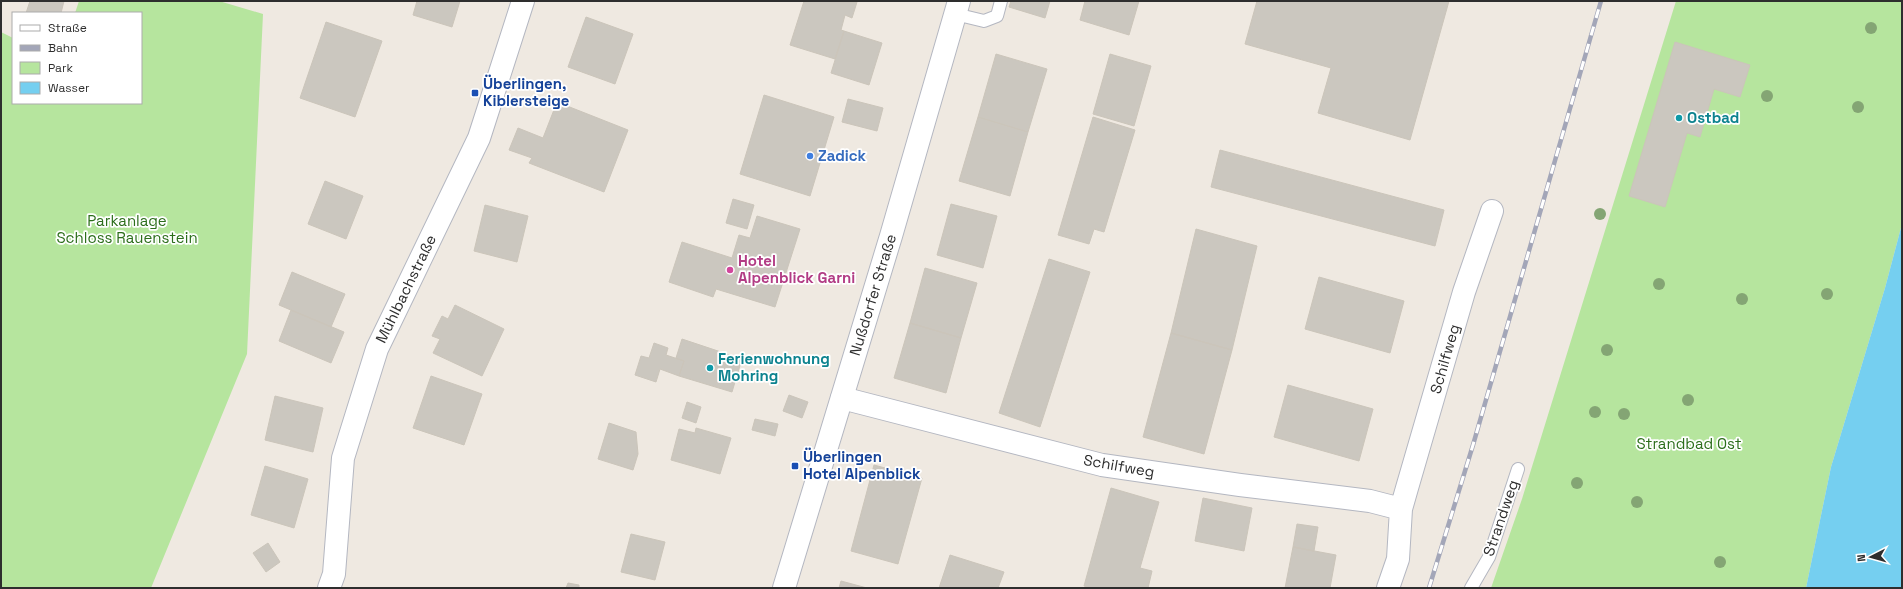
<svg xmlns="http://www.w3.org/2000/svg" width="1903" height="589" viewBox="0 0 1903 589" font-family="'Space Grotesk',sans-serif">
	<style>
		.green { fill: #b6e59e }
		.water { fill: #75cff0 }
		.building { fill: #cbc7bf; stroke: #cbc5ba }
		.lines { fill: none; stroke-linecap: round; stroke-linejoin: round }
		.service-casing { stroke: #b4b7c1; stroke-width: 14 }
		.minor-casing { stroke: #b4b7c1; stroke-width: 24 }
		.tertiary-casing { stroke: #b4b7c1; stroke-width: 24 }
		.service { stroke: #fff; stroke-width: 12 }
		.minor { stroke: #fff; stroke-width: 22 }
		.tertiary { stroke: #fff; stroke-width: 22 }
		.rail-casing { stroke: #a3a6b8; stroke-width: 4.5 }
		.rail { stroke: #fff; stroke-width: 3; stroke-dasharray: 9; stroke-linecap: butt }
		.tree { fill: #84a574 }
		.transit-dot { fill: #1a4fb4; stroke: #fff; stroke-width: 1.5 }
		.culture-dot { fill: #0f9aa8; stroke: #fff; stroke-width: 1.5 }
		.shop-dot { fill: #3f7fe0; stroke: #fff; stroke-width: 1.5 }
		.hotel-dot { fill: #d1479c; stroke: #fff; stroke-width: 1.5 }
		.labels { text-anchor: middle; stroke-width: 3.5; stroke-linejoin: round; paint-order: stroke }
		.transit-label { font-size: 15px; font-weight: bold; fill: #164399; stroke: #fff; text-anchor: start }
		.culture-label { font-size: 15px; font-weight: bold; fill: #0d838f; stroke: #fff; text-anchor: start }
		.shop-label { font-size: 15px; font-weight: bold; fill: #366cbe; stroke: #fff; text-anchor: start }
		.park-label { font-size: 15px; fill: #2c6e1b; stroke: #fff }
		.hotel-label { font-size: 15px; font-weight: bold; fill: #b23c85; stroke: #fff; text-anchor: start }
		.street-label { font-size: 15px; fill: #2e2e2e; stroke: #fff }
	</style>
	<rect width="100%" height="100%" fill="#efe9e1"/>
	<path class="green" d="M79,1H219L263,14L247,354L151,588H1V32L13,38V103H141V13H75Z
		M1676,1H1902V224L1885,288L1831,467L1806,588H1491L1522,499Z"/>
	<path class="water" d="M1902,224V588H1806L1831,467L1885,288Z"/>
	<path class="building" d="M30,1H64L61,13H26Z
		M417,1H460L452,27L413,15Z
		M804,1L857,2L852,18L845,15L841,30L844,31L835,59L790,45Z
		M1011,1H1050L1045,18L1009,7Z
		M1085,1H1139L1129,35L1080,20Z
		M1257,1H1449L1410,140L1318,113L1331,68L1245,44Z
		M586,17L633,34L615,84L568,67Z
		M326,22L382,41L355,117L300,98Z
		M844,31L882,43L869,85L831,73Z
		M1675,42L1750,65L1740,97L1714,89L1700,137L1687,133L1665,207L1629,196Z
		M996,54L1047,69L1028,132L978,117Z
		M1110,54L1151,66L1134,126L1093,114Z
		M764,95L834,117L810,196L740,174Z
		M848,99L883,108L877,131L842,122Z
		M557,102L628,130L604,192L529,163L532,158L509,150L518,128L543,138Z
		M978,117L1028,132L1010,196L959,181Z
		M1093,117L1135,130L1104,232L1094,229L1089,244L1058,235Z
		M1220,150L1444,210L1435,246L1211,187Z
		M325,181L363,196L346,239L308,224Z
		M733,199L754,205L747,229L726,223Z
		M951,204L997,216L983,268L937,255Z
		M485,205L528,216L517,262L474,251Z
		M757,216L800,229L775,307L716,289L713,297L669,282L682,242L732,258L739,235L750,238Z
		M1196,229L1257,246L1232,350L1171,333Z
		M1049,259L1090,272L1040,427L999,413Z
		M925,268L977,283L961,338L910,323Z
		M292,272L345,294L331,327L279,305Z
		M1319,277L1404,301L1390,353L1305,329Z
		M455,305L504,329L482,376L433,353L440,339L432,336L442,316L448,319Z
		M291,310L344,332L331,363L279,341Z
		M910,323L961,338L946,393L894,378Z
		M1171,333L1232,350L1204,454L1143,437Z
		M682,339L742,359L732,392L679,376L684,361L676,358Z
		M654,343L668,348L666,355L684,361L679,376L660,369L656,382L635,375L641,356L649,358Z
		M431,376L482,394L464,445L413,428Z
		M1288,385L1373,409L1359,461L1274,437Z
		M789,395L808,402L802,418L783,411Z
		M275,396L323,408L313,452L265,440Z
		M687,402L701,407L696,423L682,418Z
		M755,419L778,424L775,436L752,430Z
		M609,423L636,432L638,454L633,470L598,459Z
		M696,428L731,438L720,474L671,460L679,429L695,433Z
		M874,465L922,478L898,564L851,551Z
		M265,466L308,479L294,528L251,515Z
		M1111,488L1159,502L1140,568L1152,571L1148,588H1092L1084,586Z
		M1203,498L1252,508L1244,551L1195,541Z
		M1297,524L1318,527L1314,551L1293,547Z
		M631,534L665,542L655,580L621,572Z
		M268,543L280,562L266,572L253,553Z
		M1293,547L1336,555L1330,588H1285Z
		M950,555L1004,572L998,588H939Z
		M841,581L867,588H839Z
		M568,583L579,585V588H566Z"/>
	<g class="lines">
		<defs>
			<path id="service" d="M955,14L984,21L997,16L1001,1
				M1471,588L1489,557L1518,469"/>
			<path id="minor" d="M842,398L1102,465L1240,485L1370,501L1401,509
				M329,588L334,574L343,458L377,349L479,138L523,1
				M1388,588L1398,559L1401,509L1407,488L1464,292L1492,211"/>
			<path id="tertiary" d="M784,588L891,236L959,1"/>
		</defs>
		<use href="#service" class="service-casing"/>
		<use href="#minor" class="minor-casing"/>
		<use href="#tertiary" class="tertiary-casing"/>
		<use href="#service" class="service"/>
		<use href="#minor" class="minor"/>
		<use href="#tertiary" class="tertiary"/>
		<defs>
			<path id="rail" d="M1429,588L1473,445L1601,1"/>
		</defs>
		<use href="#rail" class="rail-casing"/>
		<use href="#rail" class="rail"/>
	</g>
	<g class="tree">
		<circle cx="1871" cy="28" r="6"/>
		<circle cx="1767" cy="96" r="6"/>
		<circle cx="1858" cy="107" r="6"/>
		<circle cx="1600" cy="214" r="6"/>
		<circle cx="1659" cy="284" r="6"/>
		<circle cx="1827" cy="294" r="6"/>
		<circle cx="1742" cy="299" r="6"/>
		<circle cx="1607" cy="350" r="6"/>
		<circle cx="1688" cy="400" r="6"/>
		<circle cx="1595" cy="412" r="6"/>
		<circle cx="1624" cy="414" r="6"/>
		<circle cx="1577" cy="483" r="6"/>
		<circle cx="1637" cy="502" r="6"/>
		<circle cx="1720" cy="562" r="6"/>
	</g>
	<g class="transit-dot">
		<rect x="471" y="89" width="8" height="8" rx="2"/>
		<rect x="791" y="462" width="8" height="8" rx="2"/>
	</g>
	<g class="culture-dot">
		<circle cx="1679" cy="118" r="4"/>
		<circle cx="710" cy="368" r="4"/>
	</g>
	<circle class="shop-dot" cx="810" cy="156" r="4"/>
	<circle class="hotel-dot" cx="730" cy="270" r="4"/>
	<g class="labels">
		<g class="transit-label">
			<text x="483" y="89">Überlingen,<tspan x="483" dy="17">Kiblersteige</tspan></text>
			<text x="803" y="462">Überlingen<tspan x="803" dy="17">Hotel Alpenblick</tspan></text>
		</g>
		<g class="culture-label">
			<text x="1687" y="123">Ostbad</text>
			<text x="718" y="364">Ferienwohnung<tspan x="718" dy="17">Mohring</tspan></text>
		</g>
		<g class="shop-label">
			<text x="818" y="161">Zadick</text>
		</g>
		<g class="park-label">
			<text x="127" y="226">Parkanlage<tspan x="127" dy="17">Schloss Rauenstein</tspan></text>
			<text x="1689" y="449">Strandbad Ost</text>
		</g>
		<g class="hotel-label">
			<text x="738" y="266">Hotel<tspan x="738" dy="17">Alpenblick Garni</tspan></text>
		</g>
		<g class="street-label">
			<text transform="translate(406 289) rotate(-64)" y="5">Mühlbachstraße</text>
			<text transform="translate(873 295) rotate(-73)" y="5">Nußdorfer Straße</text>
			<text transform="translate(1445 359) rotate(-74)" y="5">Schilfweg</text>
			<text transform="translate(1119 466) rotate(10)" y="5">Schilfweg</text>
			<text transform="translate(1501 518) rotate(-71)" y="5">Strandweg</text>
		</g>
	</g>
	<rect width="1903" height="589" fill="none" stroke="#2e2e2e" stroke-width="4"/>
	<rect x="12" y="12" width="130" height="92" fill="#ffffff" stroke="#ababab"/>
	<rect x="20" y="25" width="20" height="6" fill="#ffffff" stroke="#ababab"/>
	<text x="48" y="32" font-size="12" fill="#2e2e2e">Straße</text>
	<rect x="20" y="45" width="20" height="6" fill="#a3a6b8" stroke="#ababab"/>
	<text x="48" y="52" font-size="12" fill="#2e2e2e">Bahn</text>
	<rect x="20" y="62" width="20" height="12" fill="#b6e59e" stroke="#ababab"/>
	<text x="48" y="72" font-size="12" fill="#2e2e2e">Park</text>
	<rect x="20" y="82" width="20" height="12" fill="#75cff0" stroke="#ababab"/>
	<text x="48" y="92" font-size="12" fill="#2e2e2e">Wasser</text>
	<g transform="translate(1871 557) rotate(264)" stroke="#ffffff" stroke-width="3" paint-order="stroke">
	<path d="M0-3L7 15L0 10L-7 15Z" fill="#2e2e2e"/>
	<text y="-6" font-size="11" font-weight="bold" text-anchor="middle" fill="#2e2e2e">N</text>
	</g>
</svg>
